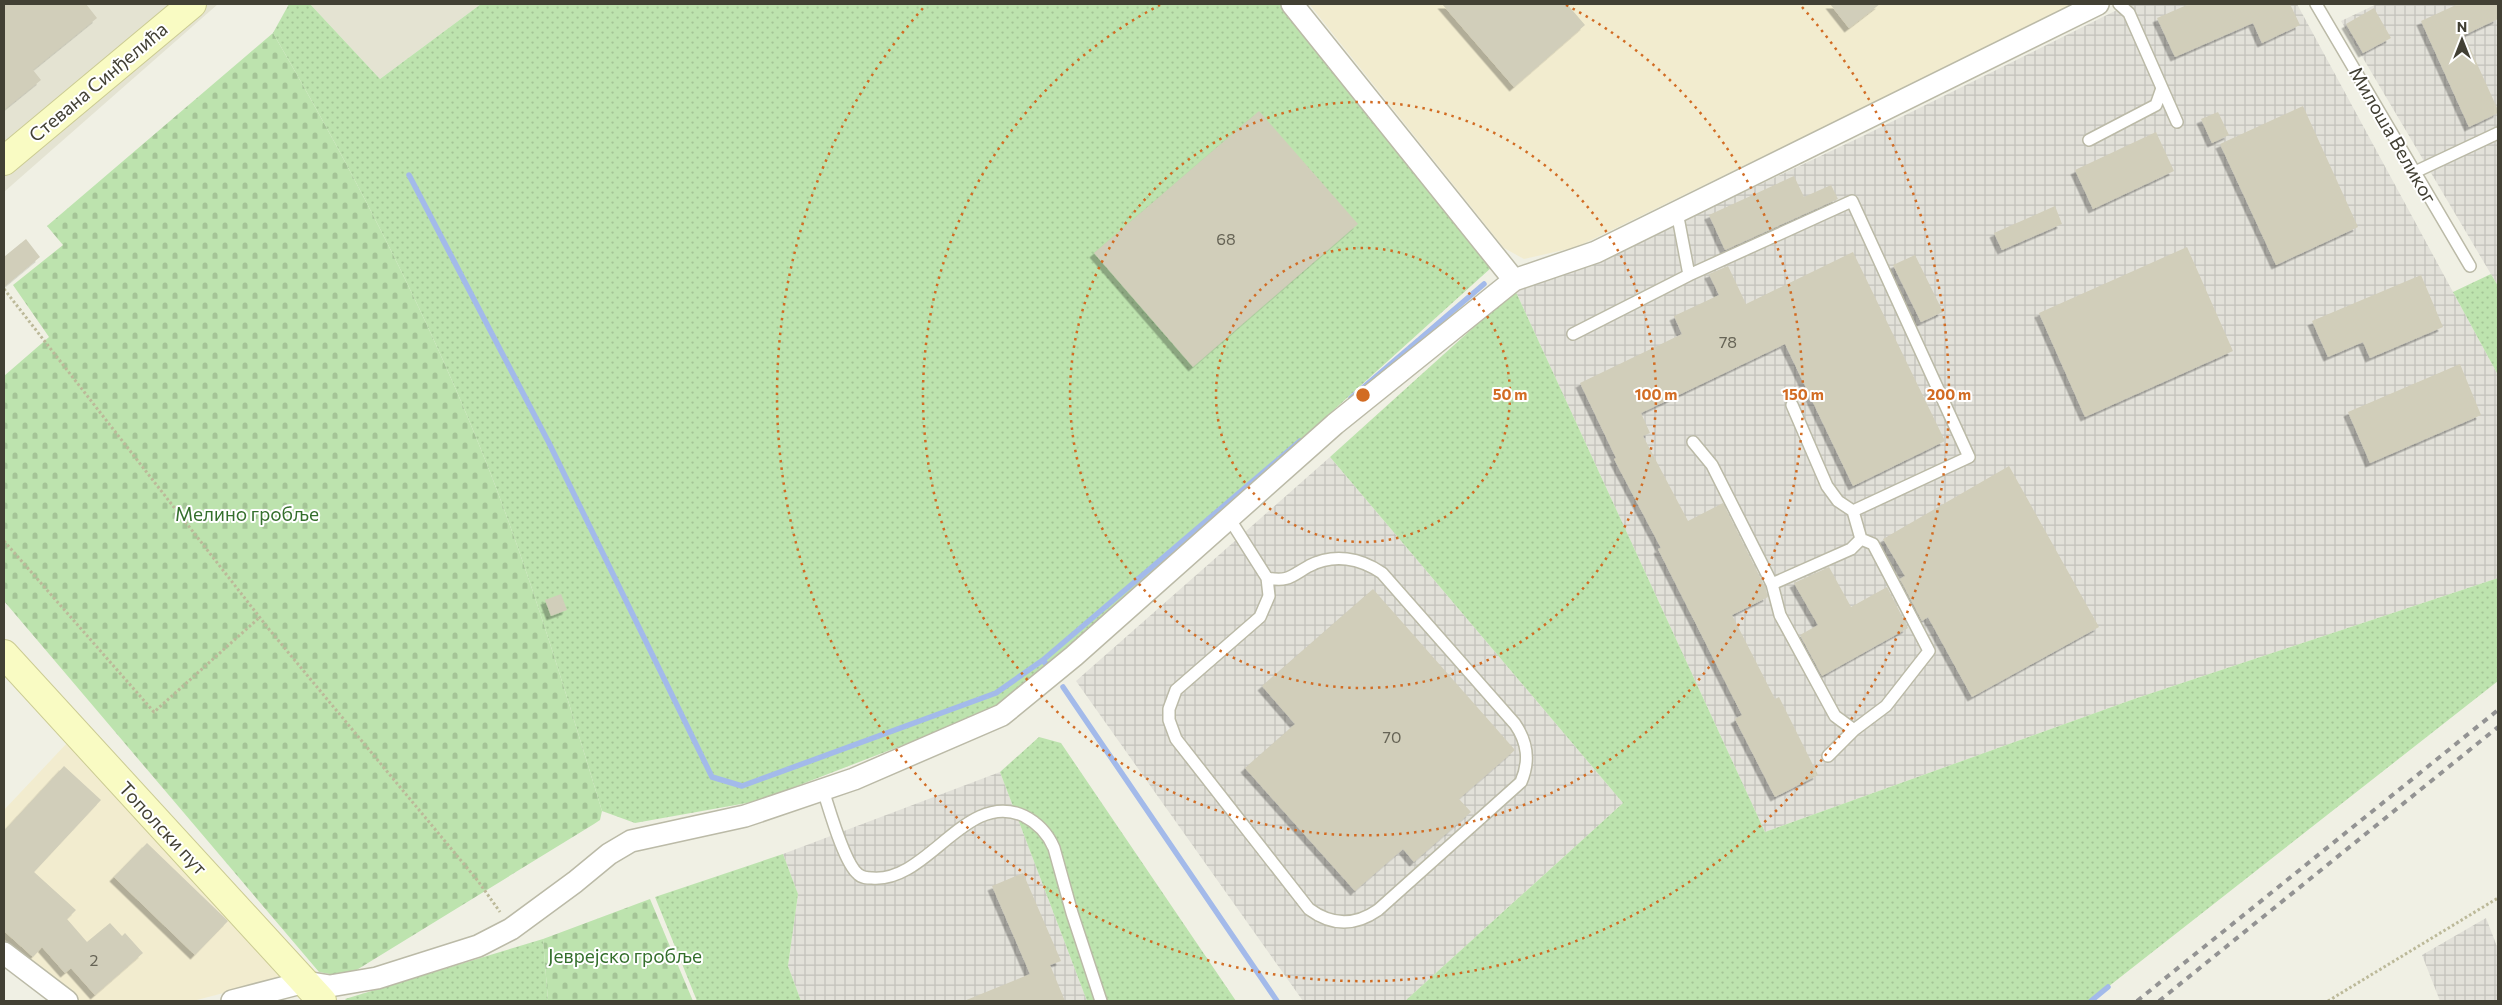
<svg xmlns="http://www.w3.org/2000/svg" width="2502" height="1005" viewBox="0 0 2502 1005" font-family="Commissioner,sans-serif">
	<style>
		.residential { fill: #e4e3d2 }
		.commercial { fill: #f2eccf }
		.industrial { fill: url(#industrial-grid) }
		.grass { fill: url(#grass-dots) }
		.cemetery { fill: url(#cemetery-stones) }
		.lines { fill: none; stroke-linecap: round; stroke-linejoin: round }
		.stream { stroke: #a3baea; stroke-width: 5.5 }
		.building { fill: #d1ceba; filter: url(#shadow) }
		.lane-casing { stroke: #bbbaa7; stroke-width: 14 }
		.street-casing { stroke: #bbbaa7; stroke-width: 24 }
		.secondary-casing { stroke: #cbcb93; stroke-width: 30 }
		.path { stroke: #bcb999; stroke-width: 3; stroke-dasharray: 2.5 2.5; stroke-linecap: butt }
		.lane { stroke: #fff; stroke-width: 11 }
		.street { stroke: #fff; stroke-width: 21 }
		.secondary { stroke: #f9fbc3; stroke-width: 28 }
		.rail { stroke: #939393; stroke-width: 4; stroke-dasharray: 6 6; stroke-linecap: butt }
		.ring { fill: none; stroke: #d26c23; stroke-width: 2.5; stroke-dasharray: 2.5 5 }
		.labels { text-anchor: middle; stroke-width: 4; stroke-linejoin: round; paint-order: stroke }
		.number-label { font-size: 16px; fill: #666456 }
		.street-label { font-size: 19px; fill: #424034; stroke: #fff }
		.park-label { font-size: 19px; fill: #346f2c; stroke: #fff }
		.centre { fill: #d26c23; stroke: #fff; stroke-width: 2.5 }
		.ring-label { font-size: 15px; text-anchor: middle; font-weight: bold; fill: #d26c23; stroke: #fff; stroke-width: 4; stroke-linejoin: round; paint-order: stroke }
	</style>
	<defs>
		<pattern id="industrial-grid" width="8" height="8" patternUnits="userSpaceOnUse" patternTransform="scale(1.25)"><rect width="8" height="8" fill="#e2e1d9"/><path d="M0 4h8M4 0v8" fill="none" stroke="#c3c2bb"/></pattern>
		<pattern id="grass-dots" width="8" height="8" patternUnits="userSpaceOnUse" patternTransform="scale(1.25)"><rect width="8" height="8" fill="#bde3ae"/><path d="M2 2h.1M6 6h.1" fill="none" stroke="#a4c496" stroke-width="1.8" stroke-linecap="round"/></pattern>
		<pattern id="cemetery-stones" width="16" height="16" patternUnits="userSpaceOnUse" patternTransform="scale(1.25)"><rect width="16" height="16" fill="#bde3ae"/><path d="M2 7V4a2 2 0 0 1 4 0v3zM10 15v-3a2 2 0 0 1 4 0v3z" fill="#a4c496"/></pattern>
		<filter id="shadow"><feDropShadow dx="-4.5" dy="4.5" stdDeviation="0" flood-color="#0004"/></filter>
	</defs>
	<rect width="100%" height="100%" fill="#f0f0e4"/>
	<path class="residential" d="M4,4H218L4,192Z
		M310,4H481L380,79Z"/>
	<path class="commercial" d="M1309,4H2075L1577,247L1524,259L1504,248Z
		M68,742L285,977L193,1001H80L4,941V810Z"/>
	<path class="industrial" d="M2129,4H2297L2498,375V578L2134,699L1765,832L1515,290L1612,254L1863,136Z
		M2377,4H2498V286L2341,21Z
		M1330,457L1623,803L1405,1001H1303L1076,681Z
		M1000,772L1087,1001H801L788,966L798,894L783,854Z
		M2486,918L2498,949V1001H2440L2422,955Z"/>
	<path class="grass" d="M289,4H310L380,79L481,4H1289L1502,258L1007,705L758,801L635,823L602,811C567,697 533,583 490,472C430,319 355,174 273,33Z
		M2491,274L2498,286V375L2453,292Z
		M1515,290L1765,832L2134,699L2498,578V681L2090,1001H1405L1623,803L1330,457Z
		M1039,737L1061,743L1236,1001H1087L1000,772Z
		M783,854L798,894L788,966L801,1001H697L655,897Z
		M543,939L548,1001H347L345,999Z"/>
	<path class="cemetery" d="M273,33C355,174 430,319 490,472C533,583 567,697 602,811L600,820L594,824L350,974L335,975L319,972L4,601V376L49,337L13,285L63,245L47,226Z
		M650,899L693,1001H548L543,939Z"/>
	<g class="lines">
		<path class="stream" d="M409,175L549,443L712,777L742,786L996,693L1043,660L1046,664
			M1351,398L1484,284
			M1043,660L1300,441
			M1063,687L1277,1001
			M2091,1001L2108,987"/>
	</g>
	<path class="building" d="M4,4H86L97,18L33,70L41,80L4,110Z
		M1442,4H1567L1585,25L1514,87Z
		M1830,4H1880L1849,28Z
		M2189,4H2290L2300,25L2262,43L2253,23L2175,57L2157,18Z
		M2458,4H2498V19L2464,35L2498,110V113L2469,127L2421,21Z
		M2374,8L2391,38L2363,53L2346,24Z
		M2303,106L2358,227L2276,265L2220,144Z
		M1259,111L1358,224L1193,367L1094,253Z
		M2218,112L2229,135L2212,143L2201,119Z
		M2156,132L2174,171L2093,209L2075,170Z
		M1794,176L1804,197L1831,185L1838,199L1725,250L1709,215Z
		M2055,206L2062,224L2002,250L1994,233Z
		M26,239L40,257L4,287V257Z
		M2187,247L2233,351L2085,417L2039,313Z
		M1853,252L1945,441L1853,486L1785,344L1641,413L1650,433L1643,436L1688,521L1723,503L1765,587L1768,597L1732,615L1775,699L1779,697L1818,775L1775,797L1735,719L1742,715L1658,549L1661,548L1614,459L1616,458L1580,383L1682,334L1674,316L1719,295L1709,274L1728,266L1746,304Z
		M1915,255L1943,312L1921,322L1893,265Z
		M2421,275L2443,327L2370,358L2363,342L2328,357L2312,321Z
		M2460,364L2481,415L2370,463L2348,412Z
		M2009,466L2099,627L1972,697L1928,617L1922,621L1900,579L1905,576L1883,539Z
		M1829,567L1851,607L1887,587L1908,628L1822,676L1800,635L1818,625L1794,583Z
		M1373,589L1515,750L1459,799L1471,812L1414,862L1403,849L1355,891L1245,768L1295,724L1262,686Z
		M561,594L567,610L551,616L545,600Z
		M64,766L101,800L34,872L76,910L67,919L87,942L110,923L122,936L125,933L143,953L95,995L71,968L65,973L42,947L33,957L4,931V831Z
		M147,843L228,921L195,955L114,877Z
		M1023,873L1061,961L1050,965L1065,1001H964L1030,974L992,886Z"/>
	<g class="lines">
		<defs>
			<path id="lane" d="M2119,4L2129,13L2177,122
				M2316,4L2470,266
				M2089,140L2156,105L2162,88
				M2415,172L2498,133
				M1677,212L1689,275
				M1573,334L1689,275L1852,201L1969,457L1853,511
				M1792,405L1827,486L1838,501L1853,511L1861,539L1873,544L1929,651L1886,706L1854,730L1828,756
				M1693,442L1712,465L1772,584L1780,615L1835,716L1854,730
				M1229,518L1267,578L1269,596L1260,617L1176,690L1169,709V720L1176,739L1309,909C1332,926 1355,926 1378,910L1521,782C1530,761 1528,743 1515,724L1382,573C1360,558 1334,553 1309,566C1291,576 1289,582 1267,578
				M1772,584L1851,549L1861,539
				M823,790C829,808 844,863 858,874C862,878 867,878 872,878C928,883 966,789 1024,816C1038,823 1048,834 1054,848L1072,913L1101,1001"/>
			<path id="street" d="M1292,4L1514,280
				M4,953L67,1001
				M232,1001L305,982L330,986L377,978L478,946L511,929L575,882L609,854L631,841L745,816L854,779L1002,715L1074,656L1335,424L1514,280L1596,252L2098,4"/>
			<path id="secondary" d="M4,161L192,4
				M4,654L322,1001"/>
		</defs>
		<use href="#lane" class="lane-casing"/>
		<use href="#street" class="street-casing"/>
		<use href="#secondary" class="secondary-casing"/>
		<path class="path" d="M4,289L268,628L478,881L500,912
			M4,541L154,712L260,617
			M2328,1001L2498,898"/>
		<use href="#lane" class="lane"/>
		<use href="#street" class="street"/>
		<use href="#secondary" class="secondary"/>
		<path class="rail" d="M2137,1001L2498,710
			M2159,1001L2498,727"/>
	</g>
	<g class="ring">
		<circle cx="1363" cy="395" r="147"/>
		<circle cx="1363" cy="395" r="293"/>
		<path d="M1566 5A440 440 0 1 1 1160 5"/>
		<path d="M1802 7A586 586 0 1 1 924 7"/>
	</g>
	<g class="labels">
		<g class="number-label">
			<text x="1226" y="245">68</text>
			<text x="1728" y="348">78</text>
			<text x="1392" y="743">70</text>
			<text x="94" y="966">2</text>
		</g>
		<g class="street-label">
			<text transform="translate(98 82) rotate(-40)" y="7">Стевана Синђелића</text>
			<text transform="translate(2393 135) rotate(60)" y="7">Милоша Великог</text>
			<text transform="translate(163 828) rotate(47)" y="7">Тополски пут</text>
		</g>
		<g class="park-label">
			<text x="247" y="521">Мелино гробље</text>
			<text x="625" y="963">Јеврејско гробље</text>
		</g>
	</g>
	<circle cx="1363" cy="395" r="8" class="centre"/>
	<g class="ring-label">
		<text x="1510" y="400">50 m</text>
		<text x="1656" y="400">100 m</text>
		<text x="1803" y="400">150 m</text>
		<text x="1949" y="400">200 m</text>
	</g>
	<rect width="2502" height="1005" fill="none" stroke="#424034" stroke-width="10"/>
	<g transform="translate(2462 40)" stroke="#ffffff" stroke-width="4" paint-order="stroke">
	<path d="M0-4L9 19L0 12L-9 19Z" fill="#424034"/>
	<text y="-8" font-size="14" font-weight="bold" text-anchor="middle" fill="#424034">N</text>
	</g>
</svg>
